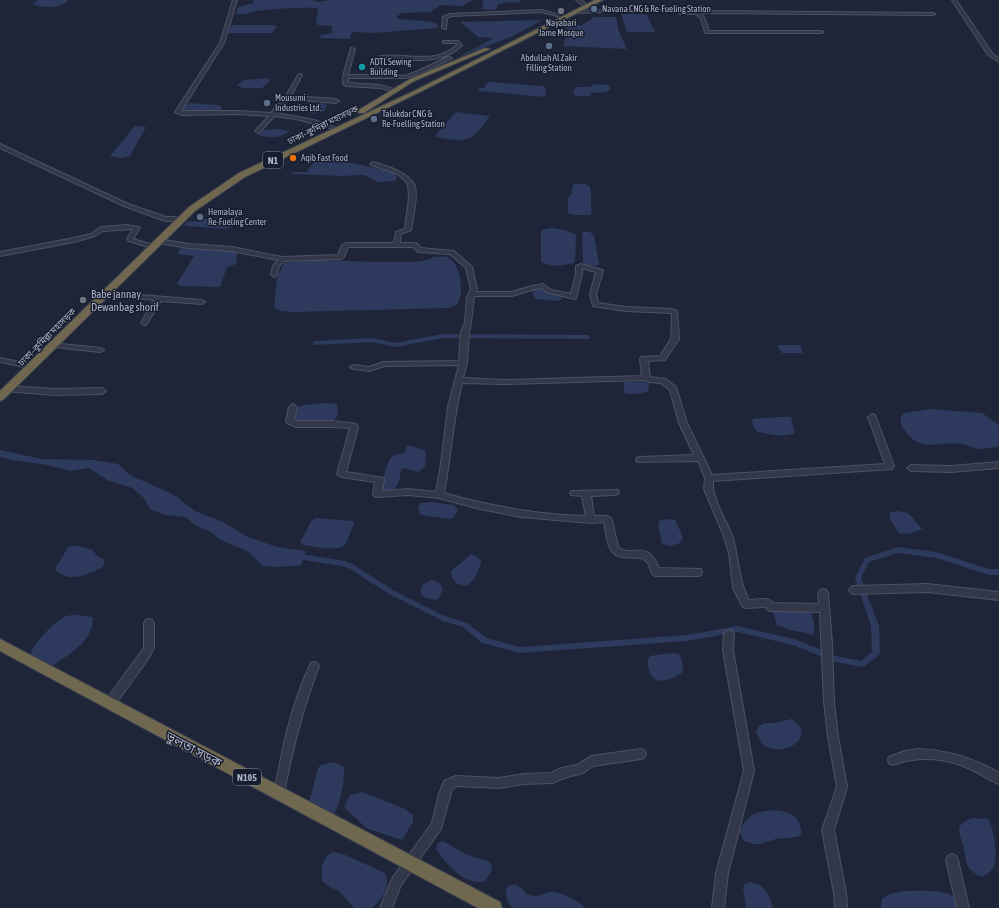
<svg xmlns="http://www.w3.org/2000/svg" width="999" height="908" viewBox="0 0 999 908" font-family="'Asap Condensed','Noto Sans Bengali',sans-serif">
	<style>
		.water { fill: #2d395d }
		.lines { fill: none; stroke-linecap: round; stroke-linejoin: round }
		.canal { fill: #2d395d; fill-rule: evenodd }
		.minor-casing { stroke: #4c5264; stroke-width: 2 }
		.highway-casing { stroke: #393f50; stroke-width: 2 }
		.minor { fill: #323849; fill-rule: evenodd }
		.highway { fill: #6f684e; fill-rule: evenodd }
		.service-dot { fill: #5c6f8a; stroke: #181d2d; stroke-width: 1.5 }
		.worship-dot { fill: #6b7280; stroke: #181d2d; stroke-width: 1.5 }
		.culture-dot { fill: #0f9aa8; stroke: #181d2d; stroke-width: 1.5 }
		.food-dot { fill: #e8710a; stroke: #181d2d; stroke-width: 1.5 }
		.labels { text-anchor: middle; stroke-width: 3; stroke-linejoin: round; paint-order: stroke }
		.far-poi-label { font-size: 9px; fill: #acb2c6; stroke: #181d2d; text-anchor: start }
		.far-street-label { font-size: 9px; fill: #acb2c6; stroke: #181d2d }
		.shield { fill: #181d2d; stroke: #808598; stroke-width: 1 }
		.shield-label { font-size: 10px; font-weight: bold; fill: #acb2c6 }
		.poi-label { font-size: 11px; fill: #acb2c6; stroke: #181d2d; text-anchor: start }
		.near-street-label { font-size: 13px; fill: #acb2c6; stroke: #181d2d }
	</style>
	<rect width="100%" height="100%" fill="#1e2538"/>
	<path class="water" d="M38,0H68C62,9 42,8 32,4Z
		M254,0H313L317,2L331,0H473L462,6L441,5L430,12L402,13L397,16L398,19L433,22L437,24L438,28L373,33L354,32L351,34L350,39L320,38L321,35L332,33V26L318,25L316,22L318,8C307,7 251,9 247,14H236L238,7L253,3Z
		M482,0H520L521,3L509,2L497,5V8L495,10L482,9L483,4Z
		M621,14H642L647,15L655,32H627Z
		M594,17H616L619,32L627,49L563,46L568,31L567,28L561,24L567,22L581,26Z
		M543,20L513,36L453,59L478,47L493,38L478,37L460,22Z
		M232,25H274L277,27L272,33H227Z
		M267,78L270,81L262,88H242L237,85L244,80Z
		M488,82L544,86L546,89L545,97L478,91L479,88H484Z
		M593,84L609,85L611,89L606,92L590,93L591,96H575L573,90L577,87H591Z
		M189,103L219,105L222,108L218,112H181L182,108Z
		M324,103L327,106L323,112L313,114L308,111L311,106Z
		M456,112L490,116C472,142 467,143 436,137L437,133Z
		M135,126L146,127L130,156L121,158L110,156Z
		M279,129L289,131C281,139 268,138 258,135L259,132L266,130Z
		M319,158L357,164L396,173L397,178L395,181L378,182L364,175H358L344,176L290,174L293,172H307L315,160Z
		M573,184C593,183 591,186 591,203C591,207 592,211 591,215H572L568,213V198L571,195Z
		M205,219L228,220L230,221L229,228L223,229L186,226L184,225C190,218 197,225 205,219Z
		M553,228L565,230L576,235L575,262C566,266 550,267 541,262V230Z
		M582,232H590L594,236L599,264L597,266L585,265L583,262Z
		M181,247L234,251L237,252L236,264L227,267L220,287L180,286L177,284L178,282L194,256L178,254Z
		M434,257C438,257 444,256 447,257C460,262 464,289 459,300C458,305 454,306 449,308L293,312L281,311L274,307L277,278L284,263C321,257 359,263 395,262C408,262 422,263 434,257Z
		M541,287L562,295V299L557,301L536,299C533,296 531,293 534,289Z
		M800,345L803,353H782L778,347L779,345Z
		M626,382H645L649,384L648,392L635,394H625L623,383Z
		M324,403L337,404C339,412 338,418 331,422H294L293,417L297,408L304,405Z
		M931,409L982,413L999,425V446C993,448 984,449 978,449C972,448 966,444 960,444C939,441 921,453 906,432C900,425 899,421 903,413Z
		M777,417H791L795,433C783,438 768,435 756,431L753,426L752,419Z
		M408,445L424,450L426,453L425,466L419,472L403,468L401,470C399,482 399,490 385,492L381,488C383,481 387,458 394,455C399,454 402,455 406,451V446Z
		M0,450L42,459L93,460L118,464L130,475L168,492L179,498L184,503L195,511L223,522L248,537L277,547L306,551L301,565L280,567L263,566L247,551L219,539L211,532L197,526L185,517L165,515L150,509L144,498L132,488L107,480L89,468L70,471L47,465L12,460L0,457Z
		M432,502L454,505L458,510L453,518L451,519L420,515L418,507L421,503Z
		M897,511L908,513L922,529L909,534L899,533L891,521L889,514L891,512Z
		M316,518L352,521L354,524L345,545C337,552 312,546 303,545L300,542L312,520Z
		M667,519L675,520L683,537L680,543L670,546L662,544L658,524L660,520Z
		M72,546H78L93,550L97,556L103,559L105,562L103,567C88,575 68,584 55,569L68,547Z
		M472,554L481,560C481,569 473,582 467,586L457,584L452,578L451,571L469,556Z
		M431,580C444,582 446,591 437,600L424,598L420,592L422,585Z
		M772,610L811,612L814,624V635L791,630L777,625Z
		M78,615L93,617C93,641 72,652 54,665L48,667L29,658C32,645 53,622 66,616C69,615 74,615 78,615Z
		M671,653L679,654L682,660L683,672C665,685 647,686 648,659L650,656Z
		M791,719C821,737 780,761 762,743C760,740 758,735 756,732L758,727L764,723H775Z
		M334,762L344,767C344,783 342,799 334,814L331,815L309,803L318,768L321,765Z
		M362,792L405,809L413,815V822L402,840L366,828L344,807L350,795Z
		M775,810C791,812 803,818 801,835L797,837L776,839L760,844H754L744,841L739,832C749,813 755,812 775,810Z
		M972,818L988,819C994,828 998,855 994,866C992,871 987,874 983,877C962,869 968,862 963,845C958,830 955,825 972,818Z
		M443,841L465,854L490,862L492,867L491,872L485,881C464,887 446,863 436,849L438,843Z
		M333,852L343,854L385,873C392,885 382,900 372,908H354L339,891L330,887L322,881C321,869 322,856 333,852Z
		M751,882C764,884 770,896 773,908H746L743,888L745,884Z
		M515,884L523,889L526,894C542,899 542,892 554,892C561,892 582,903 585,908H512C506,900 504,895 508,886Z
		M903,891C915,891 947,888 956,899C958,901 958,906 959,908H881L882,899L889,894Z"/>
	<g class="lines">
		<path class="canal" d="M442,334L588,335L591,337L588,339L442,338L396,347L372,342L315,345L312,343L315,341L372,338L396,343Z
			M898,547L936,552L989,569H999V575H989L936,558L898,553L869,562L861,578L879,626L880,653L879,655L865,666L862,667L835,662L793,645L737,632L687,641L520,653L482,643L463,627L443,621L389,594L350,569L342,566L296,559L294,558L293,556L294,554L296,553L345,561L354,565L393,590L447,617L467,623L487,638L520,647L687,635L737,626L794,639L836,656L861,661L872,652L871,626L855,578L865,558Z"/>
		<defs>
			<path id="minor" d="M233,0H237L224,43L181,111H239L271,113L286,96L298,75L300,74L302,75L291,96L336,99L339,101L336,103L289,99L276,113L314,120L334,127V129L296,119L274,116L260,132L258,133L255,131L269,116L239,114L182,115L176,113L175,112L220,43Z
				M576,0H581L586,4L582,5Z
				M952,0H956L992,53L999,59V62L988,55Z
				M678,8L682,12L703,11L933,13L935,14L933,15L701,13L705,19L709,31H821L823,32L821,33H707L705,32L701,19L696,14H680L676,10L574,13L572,12L574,11Z
				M542,10L563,16L561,17L542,12L451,16L447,18L446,29L442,28L443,17L450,14Z
				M443,41H458L462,45C443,66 410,59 384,59L378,75L405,76L418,71L448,57L452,58L422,73L405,78H348V83L380,85L397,90V92L380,88L346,86L343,84V76L351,48L355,49L348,75H373L380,56C407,53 436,65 457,45V43H443Z
				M0,144L128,204L166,217H176L179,219L176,221H165L124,206L0,148Z
				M373,162C386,166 406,171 414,184C419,193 413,219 411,230L401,234L400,243H415L417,244L421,248L454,251L472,267L477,289L476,292H511L532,286L543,284L551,290L571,294L576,274V266L581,264L602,270L603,271L596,294L598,303L626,307L672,309L677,311L679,339L665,360L648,361L650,377L666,379L676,387L687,423L712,475L885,464L868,417L872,414L875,415L894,466L892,469L713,481C711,498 726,519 732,535C739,557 738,580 749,600C757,600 768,596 773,603L819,604L818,593L820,590L823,589L826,590L828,593L832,644L834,702L838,737L847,787L834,830L846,893L847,908H835L834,893L822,830L837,787L828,737L824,702L820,612L771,611L768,610L766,607L746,608L743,607L733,588L729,553L723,534L704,489L705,478L698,461L637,462L636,460L637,458L640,457L694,455L679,423L670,390L661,383L649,382L645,380L504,384L462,383C453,419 451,456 444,493C490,506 537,515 586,516L582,496L571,495L570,493L571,491L618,490L619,492L618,494L615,495L591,496L594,516C601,516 609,514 612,520L618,547C632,559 646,537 659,568L701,569L702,572L701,575L698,576H656L653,575L648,563L642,558C635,557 629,558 622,557C606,554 607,536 604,522L591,523L521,517L480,509L439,498L408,495L377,497L374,496L373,494L375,482L341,477L337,474L350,428L332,427H296L287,423L286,421L289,407L293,404L297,407L294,420L297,421H332L356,424L358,428L346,472L383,478L384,480L382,491L408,489L436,492L440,471L448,407L459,365L384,366L370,371L354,369L350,367L354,365L369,367L383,362L459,361L461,332L465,323L467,297L471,289L466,268L450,254L419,252L417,251L413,247H348L344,257L341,259L284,261L279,266L277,275L274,277L271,275L273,266L278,260L232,251L188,248L159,243L156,241L159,239L188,244L232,247L282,257L338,255L342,245L347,243H394L396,232L405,229L409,198L408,184L398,174L371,165L370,164ZM582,268L596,272L590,294L593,306L626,311L672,313L671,339L660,356L641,357L640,359L642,376L504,380L463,378L467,363L469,332L471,323L474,296H512L535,289L542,288L547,292L574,299L576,298L582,274Z
				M127,225L139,227L140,228L133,239L150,244V246L148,247L129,241L127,239L133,229L103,231L95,236L74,242L0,256V252L74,238L91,234L101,227Z
				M105,292L202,300L205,302L202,304L161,301L146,325H144L141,323L154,300L103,295L102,294Z
				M51,343L100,348L104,350L100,352L54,347L50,345Z
				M0,358L25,363L29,365L25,367L0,362Z
				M8,386L54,389L102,388L106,391L102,394L54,395L5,391L4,389Z
				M999,462V468L951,472L911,471L907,468L911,465L951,466Z
				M927,584L999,592V600L927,592L854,594L851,593L849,590L851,587L854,586Z
				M149,619L152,620L154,623V648L148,659L114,706L110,707L106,706L105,703L106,700L144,648V623L146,620Z
				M729,630L732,631L734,634L733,650L754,771L728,873L724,908H712L716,873L744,771L723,650L724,634L726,631Z
				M314,662L317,663L319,666C303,708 292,750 284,794L283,798L279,799L275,798L274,794C282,750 291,704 311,663Z
				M641,749L645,751L646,754L645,757L641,759L593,766L583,773L564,778L552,783L524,784L499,788L457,786L452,789L441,829L401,885L392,908H380L393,877L432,823L439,794L444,781L456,776L499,778L524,774L551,773L562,768L577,765L591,756Z
				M918,749C947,750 974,758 999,773V784C990,781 983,775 974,771C949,758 919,755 893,765L889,763L888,760L889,757L905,751Z
				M952,854L956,856L958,860L969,908H957L946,860L948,856Z"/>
			<path id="highway" d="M595,0H603L420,92L245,177L195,211L4,399L0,401V391L189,207L239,173L416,90Z
				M485,48L490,49L414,81L364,113H358L357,111L410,79Z
				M0,639L500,902L502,908H478L0,651Z"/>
		</defs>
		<use href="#minor" class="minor-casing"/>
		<use href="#highway" class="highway-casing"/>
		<use href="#minor" class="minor"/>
		<use href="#highway" class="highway"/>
	</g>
	<g class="service-dot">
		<circle cx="594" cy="9" r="4"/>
		<circle cx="549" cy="46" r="4"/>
		<circle cx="267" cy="103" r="4"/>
		<circle cx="374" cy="119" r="4"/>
		<circle cx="200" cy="217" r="4"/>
	</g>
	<g class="worship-dot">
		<circle cx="561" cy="11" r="4"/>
		<circle cx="83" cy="300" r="4"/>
	</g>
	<circle class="culture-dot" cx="362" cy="67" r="4"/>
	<circle class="food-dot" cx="293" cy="158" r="4"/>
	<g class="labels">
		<g class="far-poi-label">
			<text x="602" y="12">Navana CNG &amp; Re-Fueling Station</text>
			<text x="561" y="26" text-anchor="middle">Nayabari<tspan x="561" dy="10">Jame Mosque</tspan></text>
			<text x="549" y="61" text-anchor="middle">Abdullah Al Zakir<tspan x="549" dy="10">Filling Station</tspan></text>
			<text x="370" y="65">ADTL Sewing<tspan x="370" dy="10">Building</tspan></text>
			<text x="275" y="101">Mousumi<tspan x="275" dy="10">Industries Ltd.</tspan></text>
			<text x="382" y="117">Talukdar CNG &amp;<tspan x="382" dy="10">Re-Fuelling Station</tspan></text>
			<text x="301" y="161">Aqib Fast Food</text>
			<text x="208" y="215">Hemalaya<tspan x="208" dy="10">Re-Fueling Center</tspan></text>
		</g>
		<g class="far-street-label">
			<text transform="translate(323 125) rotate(-26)" y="3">ঢাকা–কুমিল্লা মহাসড়ক</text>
			<text transform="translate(47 337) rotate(-45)" y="3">ঢাকা–কুমিল্লা মহাসড়ক</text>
		</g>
		<g class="shield">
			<rect x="263" y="152" width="20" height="16" rx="3"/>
			<rect x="233" y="769" width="28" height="16" rx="3"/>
		</g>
		<g class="shield-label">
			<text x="273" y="164">N1</text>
			<text x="247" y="781">N105</text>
		</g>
		<g class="poi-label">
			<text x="91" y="298">Babe jannay<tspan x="91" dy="13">Dewanbag shorif</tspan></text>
		</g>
		<g class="near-street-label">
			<text transform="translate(194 749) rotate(28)" y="5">ভুলতা সড়ক</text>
		</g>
	</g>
</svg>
